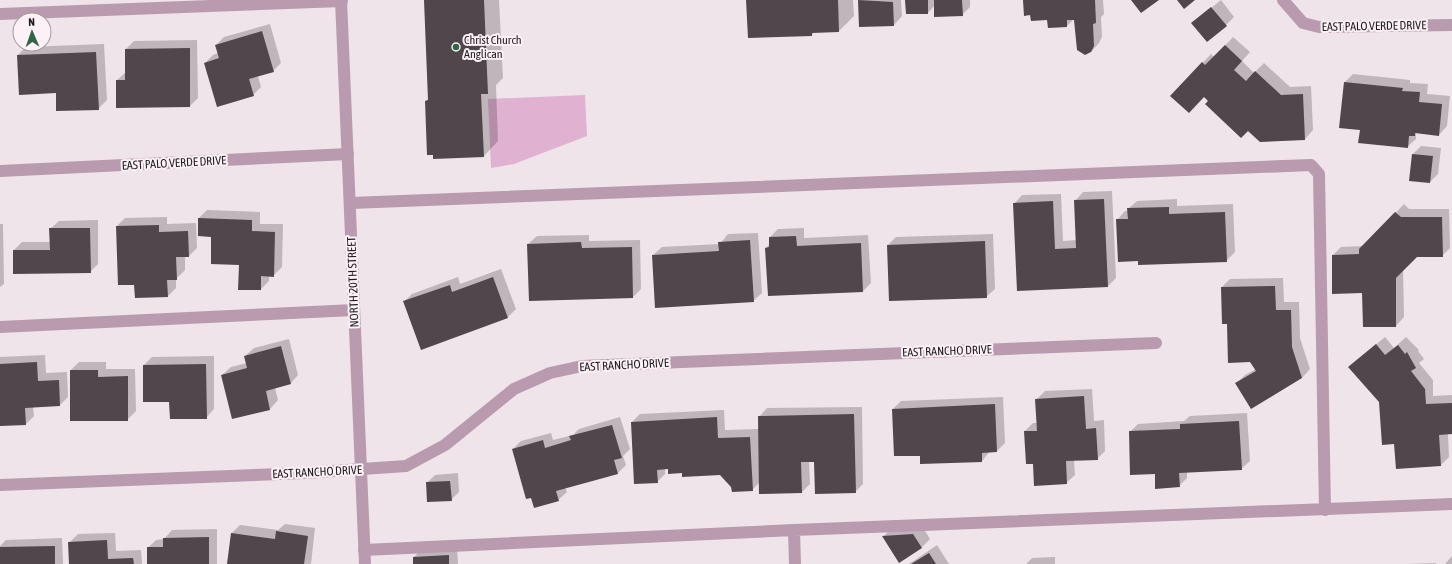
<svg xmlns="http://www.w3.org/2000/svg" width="1452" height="564" viewBox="0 0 1452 564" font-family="'Asap Condensed',sans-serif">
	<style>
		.green { fill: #e1b1d2 }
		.shadow { fill: #0003 }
		.building { fill: #4f474c }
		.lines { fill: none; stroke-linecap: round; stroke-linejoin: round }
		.service { stroke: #ba9aaf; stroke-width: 12 }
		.minor { stroke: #ba9aaf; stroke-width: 12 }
		.tertiary { stroke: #ba9aaf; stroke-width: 12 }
		.poi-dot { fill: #316549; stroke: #fbf1f7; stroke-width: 1.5 }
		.labels { text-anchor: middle; stroke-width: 4; stroke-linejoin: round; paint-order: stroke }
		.street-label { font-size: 12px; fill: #1e1b1d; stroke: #fbf1f7 }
		.poi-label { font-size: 12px; fill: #1e1b1d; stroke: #fbf1f7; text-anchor: start }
	</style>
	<rect width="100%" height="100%" fill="#eee4ea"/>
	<path class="green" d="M585,95L587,136L514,164L491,168L488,99Z"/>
	<path class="shadow" d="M425,0H499L503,78L496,85L498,141L484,156L426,101L429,98Z
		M747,0H853L854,16L839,31H815L812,35Z
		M860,0H901L902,16L894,25L860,26Z
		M906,0H970V7L962,15L935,5L928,13Z
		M1024,0H1103L1104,14L1101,17L1102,37L1099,43L1091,52L1075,18L1067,26L1031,14Z
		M1221,0L1234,17L1226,25L1193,23Z
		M270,24L281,63L273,71L258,76L261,87L253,95L205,63L213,55L218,53L216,45L224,37Z
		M1233,37L1250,52L1242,61L1254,73L1264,63L1290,87L1311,86L1313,130L1305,139L1261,141L1204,96H1172L1211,54L1214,57Z
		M197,40L198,98L190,106L117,80L126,72V49L134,41Z
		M104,44L107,100L98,109L57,92L18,55L26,47Z
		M1353,74L1410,80V83L1428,84L1427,94L1450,96L1447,126L1439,135L1416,133V139L1407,147L1361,129L1345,82Z
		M1421,146L1441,148L1438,174L1430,182L1410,180L1413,154Z
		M1112,191L1116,278L1108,286L1018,290L1014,204L1022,195L1061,194L1063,241L1077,240L1075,201L1083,192Z
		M1177,199V206L1233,204L1235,252L1226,261L1117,220L1125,211H1129L1128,209L1137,201Z
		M1404,204L1409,209H1449L1450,248L1442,256H1417L1403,269L1404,317L1396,326L1363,292L1333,255L1341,247L1364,246Z
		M207,210L260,212V224H283L282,267L273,276H269V281L261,289L240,264L212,236L199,218Z
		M167,217V224L196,223L197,248L189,256H185V270L176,279V288L168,296L135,284L117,226L125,218Z
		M98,220V264L90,272L14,250L22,242H50V229L59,221Z
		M0,224H3L4,284L0,287Z
		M804,228V238L868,235L871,283L863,291L766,248L770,244V237L778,229Z
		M758,233L762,293L753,301L653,255L662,247L720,244L728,234Z
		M993,234L995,289L986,297L888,245L896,237Z
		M589,235V241L640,240L641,289L633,297L528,244L537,236Z
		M501,269L516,309L508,317L421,349L404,302L412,294L458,277L460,284Z
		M1283,278L1284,302H1299L1300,338L1310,369L1302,378L1237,383L1245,375L1256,369L1222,287L1230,279Z
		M1385,337L1394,348L1406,337L1419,350L1418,351L1424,359L1419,363L1433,380V396L1452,395V433L1448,434L1449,457L1441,465L1395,443L1380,401L1349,367Z
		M289,339L298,375L290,384L275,388L278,400L270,409L233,418L222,375L231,367L247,363L245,356L254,348Z
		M45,355L46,373L67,372L68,397L60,405L33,406L34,416L26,424L0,425V357Z
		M214,356V409L206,418L170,401L144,365L152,357Z
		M79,362H106V369H135L136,411L127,420L71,370Z
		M1092,389L1094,421L1104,420L1105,451L1097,459L1074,460L1075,475L1066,483L1034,463L1025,431L1033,423H1038L1036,400L1045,391Z
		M1003,397L1005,443L997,451H990L982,461L921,454L893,409L901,401Z
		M862,407L863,484L855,492L815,461H809L810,484L802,492L760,482L752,490L732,486L721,474L683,472L669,468H665V474L657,482L632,422L640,414L724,410L725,430L759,429V417L767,408Z
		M1247,413L1250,461L1241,469L1187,472V478L1179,486L1155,473L1130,432L1138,424L1184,421L1190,416Z
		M620,417L630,449L623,456L626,465L618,473L565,487L567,492L558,500L513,449L521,441L551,433L553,440L573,435L579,429Z
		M458,473L459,492L451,500L427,483L435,475Z
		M285,524L315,528L311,564H228L232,533L240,525L278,530Z
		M922,526L930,539L922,547L899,561L884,536L892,528Z
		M217,529V564H148V548L156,540L164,539L172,530Z
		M115,533L116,551L141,550L142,564H70L69,543L78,534Z
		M62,538L63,564H0V546L6,540Z
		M937,545L949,564H909L912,562Z
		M457,548L458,564H414V557L422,549Z
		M1452,556V564H1445Z
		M1055,557V564H1026L1032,558Z
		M1436,563V564H1407Z"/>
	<path class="building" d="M424,0H484L488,94H481L484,157L433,159V155H427L425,101L428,100Z
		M746,0H838L839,32L812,33V36L748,38Z
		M858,0L893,2L894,26L859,27Z
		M905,0H928V14H906Z
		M934,0H962L963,16L934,17Z
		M1023,0H1095L1096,23L1093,24L1094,46L1091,52L1085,55L1077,50L1074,20H1067V27L1048,28L1047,20L1031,21L1030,15L1024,16Z
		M1131,0H1159L1141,13Z
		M1177,0H1195L1184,9Z
		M1211,7L1227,26L1207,42L1191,23Z
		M262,31L274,72L249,79L254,96L217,107L204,63L219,58L215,45Z
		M1225,45L1242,61L1234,70L1246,81L1255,71L1281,95L1303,94L1305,140L1260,142L1248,131L1241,138L1205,104L1208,101L1204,97L1189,113L1170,96L1202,62L1205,65Z
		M190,48V107L116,108V80H125V49Z
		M96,52L99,110L56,111V93L19,95L17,55Z
		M1344,82L1403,88L1402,91L1420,92L1419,102L1442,104L1439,136L1415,133V136H1409L1408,148L1358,143L1360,130L1339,128Z
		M1412,154L1433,156L1430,183L1409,181Z
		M1104,199L1108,287L1017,291L1013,203L1053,201L1055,249L1076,248L1074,200Z
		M1169,207V214L1225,212L1227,262L1138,265V261L1118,262L1116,219H1128L1127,208Z
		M1395,212L1401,217H1442L1443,257H1417L1396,278V327H1363L1362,293L1332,294V255L1359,254V249Z
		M198,218L252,220V231L275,232L274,277L261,276V290H238L239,265L211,264V237L198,236Z
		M159,225V232L188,231L189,257H176L177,280H167L168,297L135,298L134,285H118L116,226Z
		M49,228H90L91,273L13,274V250H50Z
		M796,236L797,246L861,243L863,292L768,296L765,248L769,247V237Z
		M750,240L754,302L655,308L652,255L719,251L718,242Z
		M985,241L987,298L889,301L887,245Z
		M581,242L582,248L632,247L633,298L529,301L527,244Z
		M493,277L508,318L421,350L403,301L450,285L452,292Z
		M1275,286L1276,310H1291L1292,347L1302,378L1251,409L1235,383L1256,371L1250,362L1228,363L1227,324H1222L1221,287Z
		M1376,344L1385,355L1398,345L1405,354L1407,352L1416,368L1411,371L1425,389L1426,404L1452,403V434L1439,435L1441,466L1396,469L1394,444L1382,445L1379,402L1348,367Z
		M281,346L291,384L266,391L270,410L232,419L221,375L247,368L244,356Z
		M37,362L38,381L59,380L60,406L25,408L26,425L0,426V364Z
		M206,364L207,419H170L169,402H143V365Z
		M70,370H98V377L128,376V421H70Z
		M1084,396L1086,429L1096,428L1098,460L1066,461L1067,484L1034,486L1033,464H1026L1024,431H1037L1035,399Z
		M995,404L997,452L982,453V462L920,464V456H894L892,409Z
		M854,414L856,493L815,494L814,462H801L802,493L759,494L758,416Z
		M717,417L718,438L750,437L753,491L732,492L731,487L720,475L682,477V473L668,474V469L657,470L658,483L634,484L631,422Z
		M1239,421L1242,470L1179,473L1180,487L1155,489V474L1130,475L1129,431L1180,429V424Z
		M612,425L622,458L614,460L618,474L556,491L559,501L534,508L531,498L526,499L512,449L543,440L545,448L571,440L569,436Z
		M450,481L452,501L427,502L426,482Z
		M276,531L308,536L304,564H227L231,533L275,539Z
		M913,534L922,548L899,563L882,536Z
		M209,537V564H147V547H163V538Z
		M107,540L108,559L133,558L134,564H69L68,542Z
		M55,546V564H0V547Z
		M929,553L936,564H911Z
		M449,555V564H413V557Z"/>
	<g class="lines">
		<path class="service" d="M0,14L342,1
			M351,203L1311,165L1319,174L1325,510
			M0,327L354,310
			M794,530L795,564
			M364,550L794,530L1452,504"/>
		<path class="minor" d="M1283,0L1303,23L1319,27L1452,25
			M0,171L348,154
			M0,485L304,473L406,466L445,445L514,389L550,373L582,366L1156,343"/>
		<path class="tertiary" d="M341,0L365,564"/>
	</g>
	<circle class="poi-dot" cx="456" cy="47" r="4"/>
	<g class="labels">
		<g class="street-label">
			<text transform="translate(1374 26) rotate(-1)" y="4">EAST PALO VERDE DRIVE</text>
			<text transform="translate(174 163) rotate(-3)" y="4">EAST PALO VERDE DRIVE</text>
			<text transform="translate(353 282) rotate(-92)" y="4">NORTH 20TH STREET</text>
			<text transform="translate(947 351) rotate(-2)" y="4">EAST RANCHO DRIVE</text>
			<text transform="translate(624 365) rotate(-3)" y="4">EAST RANCHO DRIVE</text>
			<text transform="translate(317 472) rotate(-3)" y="4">EAST RANCHO DRIVE</text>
		</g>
		<g class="poi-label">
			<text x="464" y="44">Christ Church<tspan x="464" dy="14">Anglican</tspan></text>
		</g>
	</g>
	<g transform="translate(32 32) rotate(358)"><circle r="19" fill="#fbf1f7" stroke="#a39ba0"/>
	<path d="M0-3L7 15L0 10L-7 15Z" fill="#316549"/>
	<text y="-6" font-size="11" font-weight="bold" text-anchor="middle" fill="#1e1b1d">N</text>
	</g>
</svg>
